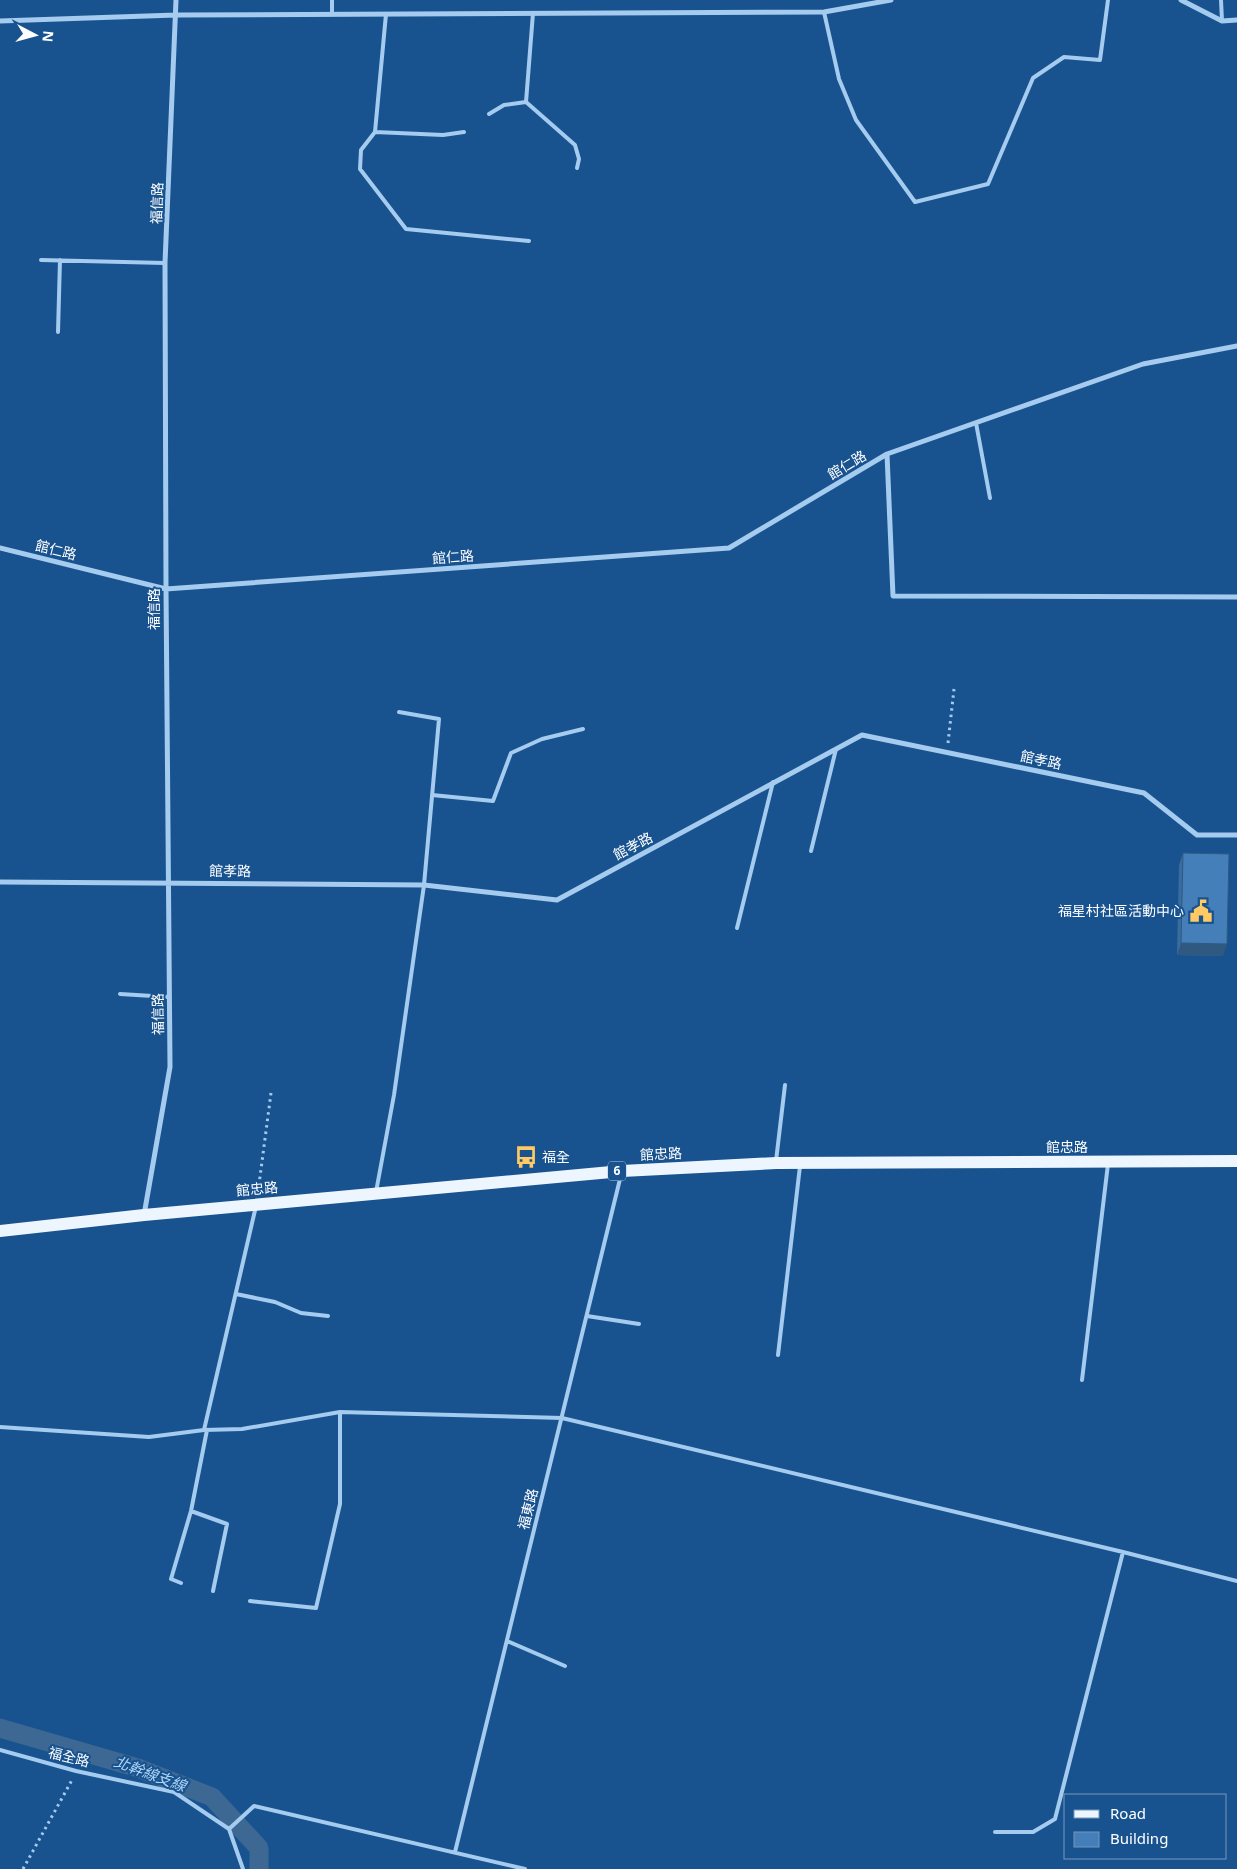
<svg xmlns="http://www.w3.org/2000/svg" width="1237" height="1869" viewBox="0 0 1237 1869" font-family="'Noto Sans','Noto Sans TC',sans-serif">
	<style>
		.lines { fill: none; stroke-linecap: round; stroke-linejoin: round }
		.canal { stroke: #3c6893; stroke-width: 19 }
		.path { stroke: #a5cbef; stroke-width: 3; stroke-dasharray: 2.5 4; stroke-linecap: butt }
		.lane { stroke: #a5cbef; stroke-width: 4 }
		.street { stroke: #a5cbef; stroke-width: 5 }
		.primary { stroke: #edf5ff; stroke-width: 12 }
		.wall { fill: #3a6d9f }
		.shaded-wall { fill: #305982 }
		.building { fill: #447fb9; stroke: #305982 }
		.labels { text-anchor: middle; stroke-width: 4; stroke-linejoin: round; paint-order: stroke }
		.shield { fill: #185390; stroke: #bacbde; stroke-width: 1 }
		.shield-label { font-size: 12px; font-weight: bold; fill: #fff }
		.street-label { font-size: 14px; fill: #fff; stroke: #185390 }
		.poi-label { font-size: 14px; fill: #fff; stroke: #185390; text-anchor: end }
		.water-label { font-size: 15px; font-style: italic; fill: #b1d5f6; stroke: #185390 }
	</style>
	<rect width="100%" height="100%" fill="#185390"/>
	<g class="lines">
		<path class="canal" d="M0,1728L138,1768L212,1797L259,1848V1869"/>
		<path class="path" d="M948,743L954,689
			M258,1192L271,1093
			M23,1869L72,1780"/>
		<path class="lane" d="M332,0V14
			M1221,0L1222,21
			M824,12L839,79L856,120L915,202L988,184L1033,78L1064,57L1100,60L1108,0
			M533,13L526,102L575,145L579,159L577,168
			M386,14L375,132L361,150L360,169L406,229L529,241
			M489,114L504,105L526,102
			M375,132L443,135L464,132
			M41,260L165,263
			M58,332L60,260
			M976,423L990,498
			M432,795L493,801L511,753L542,739L583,729
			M811,851L836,749
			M737,928L773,782
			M120,994L169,997
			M776,1161L785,1085
			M376,1192L394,1095L424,885L439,719L399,712
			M236,1294L275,1302L301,1313L328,1316
			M587,1316L639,1324
			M778,1355L800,1166
			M1082,1380L1108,1164
			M0,1427L149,1437L204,1430L242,1429L340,1412L562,1418L1123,1552L1237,1581
			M204,1430L256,1206
			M191,1511L227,1524L213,1591
			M181,1583L171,1579L191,1511L207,1430
			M250,1601L316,1608L340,1504V1412
			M507,1641L565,1666
			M0,1750L76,1771L174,1792L229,1829L243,1869
			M229,1829L254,1806L525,1869
			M995,1832H1033L1055,1819L1123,1552
			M455,1852L621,1175"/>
		<path class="street" d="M1181,0L1222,21L1237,20
			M0,21L176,15L824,12L891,0
			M887,454L893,596L1237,597
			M0,548L166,589L729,548L887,454L1143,364L1237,346
			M0,882L424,885L557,900L862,735L1144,793L1197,835H1237
			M144,1215L170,1067L166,589L165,263L176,0"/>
		<path class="primary" d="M0,1231L144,1215L622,1171L776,1163L1237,1161"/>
	</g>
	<path class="wall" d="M1183,853L1223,956L1177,955L1179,865Z"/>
	<path class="shaded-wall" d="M1181,943L1227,944L1223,956L1177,955Z"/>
	<path class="building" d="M1183,853L1229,854L1227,944L1181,943Z"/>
	<defs>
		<symbol id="civic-bare" viewBox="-9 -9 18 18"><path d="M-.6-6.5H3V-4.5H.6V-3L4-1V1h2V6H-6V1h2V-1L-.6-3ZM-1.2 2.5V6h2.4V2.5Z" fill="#ffca63" stroke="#185390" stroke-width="2.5" paint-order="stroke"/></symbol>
		<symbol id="bus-bare" viewBox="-9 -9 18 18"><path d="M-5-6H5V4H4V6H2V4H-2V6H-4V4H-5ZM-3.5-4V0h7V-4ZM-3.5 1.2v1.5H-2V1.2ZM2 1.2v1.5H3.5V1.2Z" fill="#ffca63" stroke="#185390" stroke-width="2.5" paint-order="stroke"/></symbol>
	</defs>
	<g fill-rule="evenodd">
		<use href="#civic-bare" x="1185" y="895" width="32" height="32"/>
		<use href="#bus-bare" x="510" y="1141" width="32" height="32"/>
	</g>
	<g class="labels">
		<rect class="shield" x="608" y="1161.5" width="18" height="19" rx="4"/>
		<g class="shield-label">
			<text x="617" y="1175">6</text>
		</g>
		<g class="street-label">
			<text transform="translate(157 203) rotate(-88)" y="5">福信路</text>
			<text transform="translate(847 465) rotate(-31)" y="5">館仁路</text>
			<text transform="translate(56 550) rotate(14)" y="5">館仁路</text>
			<text transform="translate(453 557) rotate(-4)" y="5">館仁路</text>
			<text transform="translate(154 609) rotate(-90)" y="5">福信路</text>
			<text transform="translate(1041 760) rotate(12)" y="5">館孝路</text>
			<text transform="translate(633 846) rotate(-28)" y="5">館孝路</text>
			<text transform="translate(230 871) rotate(1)" y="5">館孝路</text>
			<text transform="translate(158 1014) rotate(-91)" y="5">福信路</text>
			<text x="1067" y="1152">館忠路</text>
			<text transform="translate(661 1154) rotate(-3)" y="5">館忠路</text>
			<text transform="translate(257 1189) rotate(-5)" y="5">館忠路</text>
			<text transform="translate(528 1509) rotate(-76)" y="5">福東路</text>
			<text transform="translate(69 1757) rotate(14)" y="5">福全路</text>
		</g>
		<g class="poi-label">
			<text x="1184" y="916">福星村社區活動中心</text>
			<text x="542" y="1162" text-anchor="start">福全</text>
		</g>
		<g class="water-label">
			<text transform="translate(150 1774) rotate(20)" y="5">北幹線支線</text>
		</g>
	</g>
	<rect x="1064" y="1794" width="162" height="65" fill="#185390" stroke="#7498bc"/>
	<rect x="1074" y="1810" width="25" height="8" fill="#edf5ff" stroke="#7498bc"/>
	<text x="1110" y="1819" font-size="15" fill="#ffffff">Road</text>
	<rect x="1074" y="1832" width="25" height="15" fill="#447fb9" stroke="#7498bc"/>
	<text x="1110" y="1844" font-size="15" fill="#ffffff">Building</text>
	<g transform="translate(35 35) rotate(96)" stroke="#185390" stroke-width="4" paint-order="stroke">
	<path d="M0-4L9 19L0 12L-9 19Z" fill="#ffffff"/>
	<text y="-8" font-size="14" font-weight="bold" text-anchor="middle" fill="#ffffff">N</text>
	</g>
</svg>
